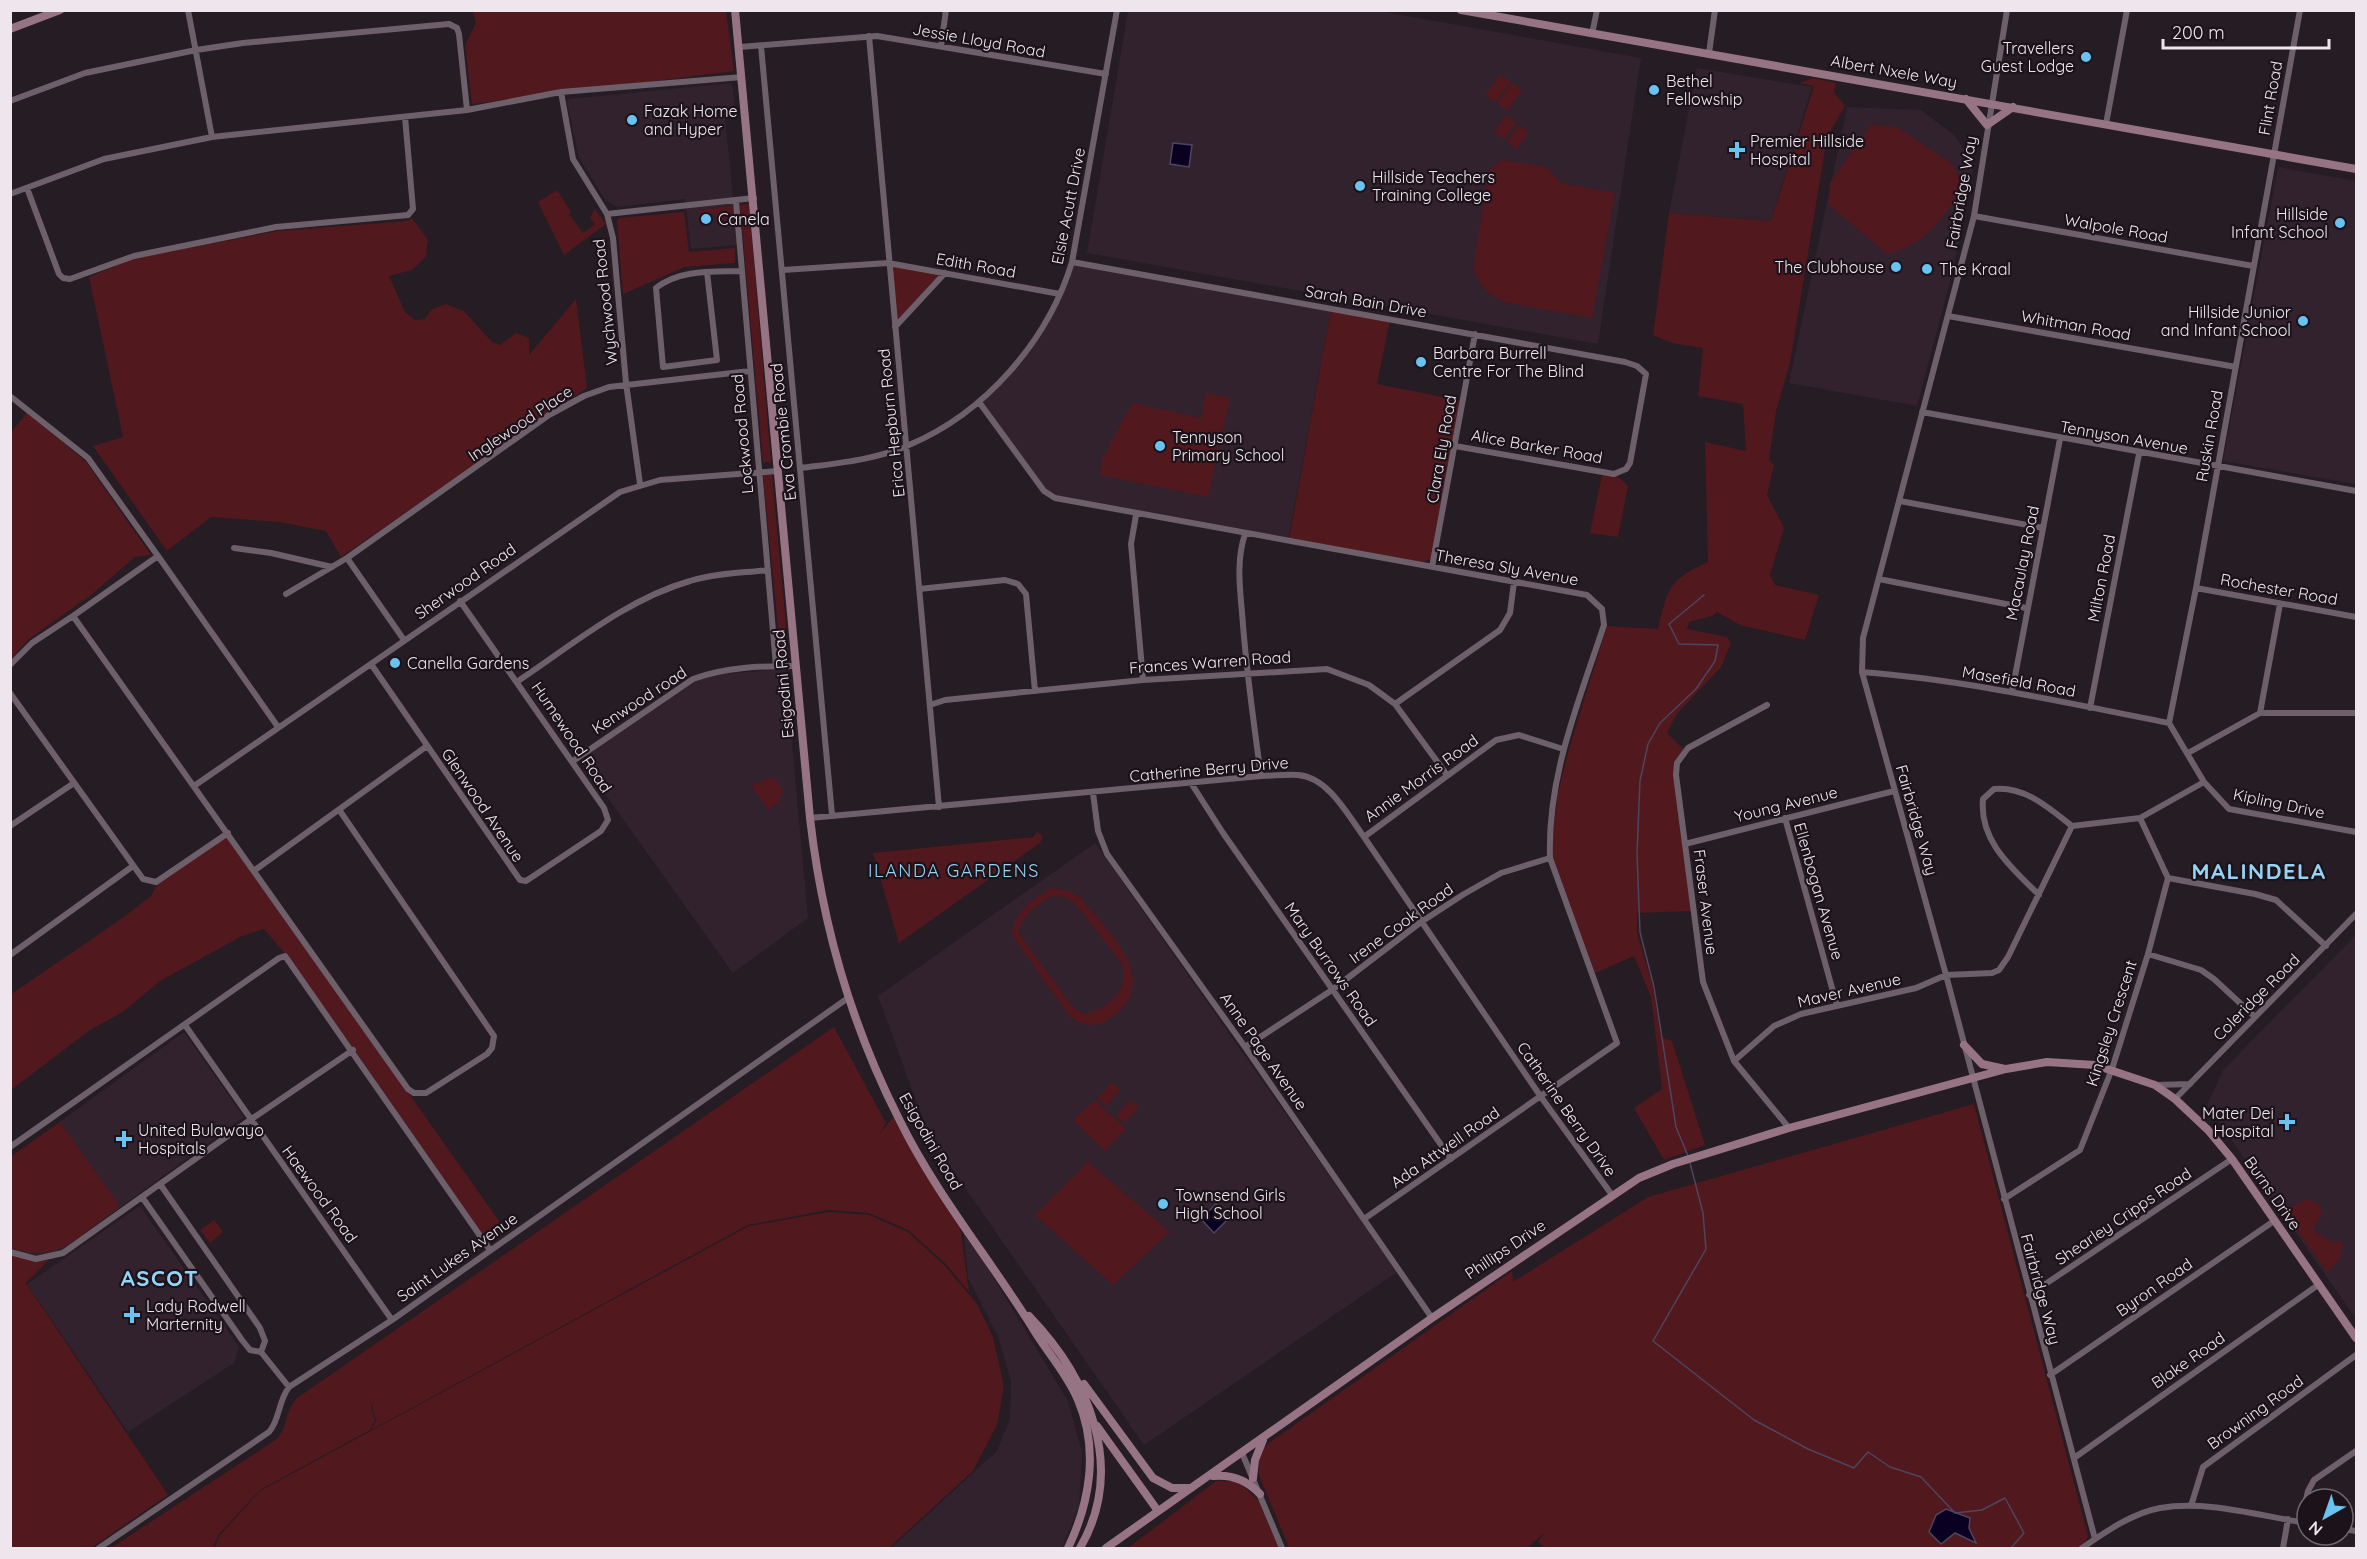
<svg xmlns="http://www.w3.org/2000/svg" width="2367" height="1559" viewBox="0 0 2367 1559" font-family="Quicksand,sans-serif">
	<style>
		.built { fill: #32222e }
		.green { fill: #51181e; fill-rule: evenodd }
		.water { fill: #0a0022; stroke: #4e455f; stroke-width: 1.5 }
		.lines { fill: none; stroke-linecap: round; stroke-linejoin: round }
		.stream { stroke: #4e455f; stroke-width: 1.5 }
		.street { stroke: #6d606a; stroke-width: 6 }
		.secondary { stroke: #967484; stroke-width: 8 }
		.poi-dot { fill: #69c3f1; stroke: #1c121a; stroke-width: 2 }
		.labels { text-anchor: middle; stroke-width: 4.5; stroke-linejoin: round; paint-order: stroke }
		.street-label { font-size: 16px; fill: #eee6ec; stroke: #1c121a }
		.poi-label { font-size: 16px; fill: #eee6ec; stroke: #1c121a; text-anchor: start }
		.neighbourhood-label { font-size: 18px; letter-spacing: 1.5px; fill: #95d4f6; stroke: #1c121a }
		.district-label { font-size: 22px; font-weight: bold; letter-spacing: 1.5px; fill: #95d4f6; stroke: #1c121a }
	</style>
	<rect width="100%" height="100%" fill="#261c23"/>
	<path class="built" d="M1128,11H1379L1641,58L1598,344L1087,253Z
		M1697,68L1812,87L1771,221L1669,213Z
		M732,83L736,116L725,117L738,245L691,249L685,199L617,207L606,201L579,158L567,102L569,99Z
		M1847,107L1921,110L1955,136L1974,164L1953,270L1917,406L1789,383Z
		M2278,167L2356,181V484L2223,461Z
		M1073,263L1331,309L1288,541L1056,497L1049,493L982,402L1042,331Z
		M785,669L808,918L733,973L583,763L587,755L694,682L711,675Z
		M1095,843L1397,1272L1144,1445L929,1136L878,996Z
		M2356,935V1319L2207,1105L2223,1070Z
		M184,1032L244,1117L63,1249L45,1255L27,1254L11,1248V1157Z
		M140,1206L239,1347L234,1363L128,1432L27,1284Z
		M963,1227L1068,1401L1082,1453L1079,1506L1062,1548H891L997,1451L1010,1419L1011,1381L998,1336L968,1278Z"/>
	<path class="green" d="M473,11H726L734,71L472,104L465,45L476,23Z
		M1500,75L1511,82L1495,102L1485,95Z
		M1813,78L1836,83L1834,92L1845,106L1827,137L1790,363L1776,411L1769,460L1774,465L1767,495L1784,528L1770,575L1775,585L1819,595L1805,640L1740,625L1717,612L1712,616L1689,622L1687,629L1727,637L1731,643L1721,667L1676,715L1667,733L1684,750L1676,762L1692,911L1637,913V933L1653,987L1661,1037L1672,1041L1705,1145L1664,1160L1634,1108L1662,1089L1651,997L1634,956L1595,973L1553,858V831L1558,793L1569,749L1607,626L1658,629C1668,589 1668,580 1708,562L1705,442L1746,451L1743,404L1698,396L1703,348L1672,343L1653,335L1669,213L1771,221L1814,86L1799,83Z
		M1512,83L1522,90L1507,111L1497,103Z
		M1506,115L1516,123L1504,139L1494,132Z
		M1519,125L1529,133L1517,149L1507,142Z
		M1870,125L1897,127L1952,164L1964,187C1941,220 1928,243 1887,254L1828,204L1830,183Z
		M1502,160L1542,166L1549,170L1561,183L1615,193L1592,318L1504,302C1488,296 1479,284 1473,268L1489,170Z
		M557,190L571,212L569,214L583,233L595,224L590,218L595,209L606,224L564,255L538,202Z
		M749,204L771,462H763L740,205Z
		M730,206L735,211L736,226H734L733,219L716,220L715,213H698L699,210Z
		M684,212L689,252L735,248V263L685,267L623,294L617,221L619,218Z
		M412,218L428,240L426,257L412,270L389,276L405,312L415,320L425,319L431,310L446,304L464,311L492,342L500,345L516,333L529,338V355L576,299L587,388L341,557L326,531L279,522L211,517L167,551L93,446L123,437L89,277L135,258L278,231L407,221Z
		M889,265L942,274L896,322Z
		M1331,309L1390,320L1377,384L1463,401L1433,558L1423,562L1289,539Z
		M1206,393L1230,398L1208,497L1100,475L1102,460L1132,403L1201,418Z
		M27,412L86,462L151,555L135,557L91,595L29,639L11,659L10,434Z
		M763,475H772L789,658L781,659Z
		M1602,475L1617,476L1628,486L1618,537L1590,533Z
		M770,778L778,781L783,792L778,803L769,810L751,786Z
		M1037,832L1043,836L1040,843L899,943L873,853L1033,837Z
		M227,836L506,1231L489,1244L354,1049L288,957L264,929L242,936L160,981L123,1012L90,1030L11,1090L10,995L121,919L151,896L158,883Z
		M1052,888L1069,891L1080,897C1109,934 1166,981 1108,1020C1096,1029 1081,1024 1070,1017L1012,935C1011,915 1035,896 1052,888ZM1052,896L1065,897L1074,902L1123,965C1129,991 1108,1009 1084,1014L1073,1007L1019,934C1016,921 1041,901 1052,896Z
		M834,1027L886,1123L879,1135L893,1117L960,1226L969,1292L946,1264L908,1230L869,1213L828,1210L748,1225L371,1430L376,1420L372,1407L375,1401L371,1407L375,1420L370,1430L260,1490L220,1533L212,1548H111L277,1439C289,1425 283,1414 297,1398Z
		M1112,1082L1120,1090L1106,1106L1098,1098Z
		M1095,1100L1126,1129L1105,1151L1073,1120Z
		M1130,1100L1139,1107L1124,1123L1116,1116Z
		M1974,1104L2088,1536L2082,1548H1548L1554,1545L1545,1548L1538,1542L1544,1533L1527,1548H1289L1259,1475V1461L1266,1445L1512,1271L1513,1282L1648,1197Z
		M60,1122L120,1206C84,1233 58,1265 11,1248L10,1157Z
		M1088,1162L1170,1232L1113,1285L1035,1215Z
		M2306,1199L2319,1204L2322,1214L2312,1230L2334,1243L2340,1241L2343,1245L2339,1259L2328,1273L2283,1211Z
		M829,1212L869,1215L908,1232L945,1266L977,1304L993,1337L1004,1387L997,1425L973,1471L889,1548H214L221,1534L260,1491L749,1226Z
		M214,1220L223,1232L210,1243L200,1230Z
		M10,1254L35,1261L49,1260L26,1283L168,1495L91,1548H11Z
		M1216,1481H1238L1259,1501L1279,1548H1128Z"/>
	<path class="water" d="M1173,143L1192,145L1189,167L1170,164Z
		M1216,1204L1229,1218L1214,1233L1201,1219Z
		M1946,1509L1970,1518L1969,1528L1976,1543L1955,1533L1941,1544L1929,1532L1936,1515Z"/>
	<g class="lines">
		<path class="stream" d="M1688,1156L1676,1127L1654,987L1640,932L1637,854L1640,781L1648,744L1660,723L1696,689L1715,661L1718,645L1679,644L1669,624L1704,595
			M1690,1163L1703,1213L1706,1249L1653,1341L1754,1420L1808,1449L1854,1468L1868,1452L1890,1467L1921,1477L1955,1513L1982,1510L2005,1498L2024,1533L2011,1548"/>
		<path class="street" d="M188,10L212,137
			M2007,10L1974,216L1863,638L1862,672L1946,975L2095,1539
			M1592,34L1597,10
			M869,36L939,807
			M761,46L832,815
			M941,46L946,10
			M740,47L877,36L1106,74
			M1709,53L1715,10
			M561,92L573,159L607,214L613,238L626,383L640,484
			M10,101L85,73L196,50L243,43L449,24L457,28L459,34L467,110
			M2106,124L2127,10
			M27,188L59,274L63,278L70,279L134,256L276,227L408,215L413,209L405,117
			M10,194L104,159L212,137L467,110L561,92L742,77
			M736,201L776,666
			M607,214L754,198
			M1974,216L2253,266
			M1072,262L1625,362L1637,366L1646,374L1630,463L1626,469L1614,474L1455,446
			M783,270L888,263L1060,294
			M707,272L717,360L663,367L656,288C680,269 713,272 742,271
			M1948,316L2236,367
			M895,327L945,273
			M10,396L88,458L158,556
			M979,402L1044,491L1055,498L1587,595L1602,609L1604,625C1579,701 1547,777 1550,858L1617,1043L1364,1219
			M1922,412L2356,491
			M801,468C838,463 875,460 909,445C985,413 1048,341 1072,262L1117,10
			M1900,501L2043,528
			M1136,515L1131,544L1143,680
			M1245,534C1235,564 1241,595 1243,625C1247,676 1254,726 1261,776
			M234,548L271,553L332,567
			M347,558L404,640
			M1432,567L1475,334
			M1879,579L2026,608
			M2196,588L2356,617
			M919,589L1005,580L1018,584L1026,594L1035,691
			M286,594L347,558L549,415L584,396L609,387L750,371
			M371,664L520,880L526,881L601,831L608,820L604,808L460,601
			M10,665L32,643L73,616
			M1862,672C1966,680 2067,703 2169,723
			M518,681C572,645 627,599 690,581C715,573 743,573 768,570
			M2012,692L2060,439
			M10,693L143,879L156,882L228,833
			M1395,704L1500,630L1510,613L1514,582
			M930,705L945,700L1143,680L1327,669L1369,685L1395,704L1447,775
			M1767,705L1688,748L1677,763L1676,775L1703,982L1734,1061L1789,1128
			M2090,708L2139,454
			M2260,713L2280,604
			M2169,723L2196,588L2300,10
			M2169,723L2204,782L2229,809L2356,832
			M278,727L158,556L73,616L408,1089L414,1093H426L487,1054L492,1048L494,1036L340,811
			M2188,753L2260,713H2356
			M573,761L693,679C725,667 762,666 796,666
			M1191,783L1223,833L1451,1159
			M194,786L620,492L660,480L778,471
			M1093,793L1098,831L1107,854L1245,1047L1432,1318
			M810,818L1261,776C1273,776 1286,774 1298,775C1328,777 1348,815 1364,837L1541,1097L1612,1195
			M1785,818L1837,1006
			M10,826L74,783
			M1364,837L1496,740L1519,735L1563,749
			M1685,844L1894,791
			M255,870L427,746
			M2168,878L2255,894L2276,900L2326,946
			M2039,895C2012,868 1979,841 1983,799L1994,789C2025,786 2049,808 2072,826
			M2148,954L2201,970L2214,979L2255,1017
			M10,955L133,866
			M185,1025L392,1320
			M1245,1047L1332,990L1421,922L1464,894L1501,873L1550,858
			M1734,1061L1774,1026L1801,1014L1916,988L1946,975L1992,973L1999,970L2008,957L2072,826L2140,818L2204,782
			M2156,1085L2190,1084
			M2175,1099L2356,914
			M10,1147L279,958L285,956L490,1250
			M160,1184L260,1328L265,1341L261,1352
			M142,1197L242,1340L250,1350L261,1352L289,1387
			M2004,1199L2080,1150L2112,1069L2148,954L2168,878L2140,818
			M10,1252L36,1259L63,1253L250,1120L353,1050
			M2029,1295L2232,1159
			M2050,1375L2274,1221
			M1242,1453L1282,1548
			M2074,1458L2318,1285
			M2191,1506L2203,1467L2356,1355
			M2301,1522L2308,1491L2314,1480L2356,1451
			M2343,1529L2356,1531
			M99,1548L269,1432C280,1420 278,1401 289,1387L392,1320L848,998
			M2082,1548C2104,1533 2132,1513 2160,1508C2208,1500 2259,1516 2307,1523
			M2283,1548L2288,1519"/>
		<path class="secondary" d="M735,10L810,818C822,924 851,1025 900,1121C936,1194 989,1258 1032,1327C1046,1351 1067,1373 1078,1400C1099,1449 1090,1502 1068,1548
			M1461,10L2356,169
			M10,29L60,10
			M1966,99L1987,125L2013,107
			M1964,1045L1982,1064L2005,1069
			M1029,1316C1088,1377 1127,1467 1080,1548
			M1084,1384L1153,1478L1172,1488H1191
			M1097,1426L1158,1511
			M1213,1476C1232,1474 1247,1480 1260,1494
			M1253,1478L1255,1460L1263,1440
			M1106,1548L1432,1318L1639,1178L1673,1164L1789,1128L2006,1069L2047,1062L2095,1065L2155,1085L2175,1099L2208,1130L2232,1159L2356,1338"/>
	</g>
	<g class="poi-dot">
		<circle cx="2086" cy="57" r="6"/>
		<circle cx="1654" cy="90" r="6"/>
		<circle cx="632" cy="120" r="6"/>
		<path d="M1734 141h6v6h6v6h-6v6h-6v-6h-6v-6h6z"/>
		<circle cx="1360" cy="186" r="6"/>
		<circle cx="706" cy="219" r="6"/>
		<circle cx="2340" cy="223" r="6"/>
		<circle cx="1896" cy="267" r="6"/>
		<circle cx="1927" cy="269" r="6"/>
		<circle cx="2303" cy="321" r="6"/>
		<circle cx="1421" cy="362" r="6"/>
		<circle cx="1160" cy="446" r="6"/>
		<circle cx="395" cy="663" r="6"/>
		<path d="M2284 1113h6v6h6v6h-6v6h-6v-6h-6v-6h6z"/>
		<path d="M121 1130h6v6h6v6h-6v6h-6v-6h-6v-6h6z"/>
		<circle cx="1163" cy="1204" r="6"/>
		<path d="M129 1306h6v6h6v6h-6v6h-6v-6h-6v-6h6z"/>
	</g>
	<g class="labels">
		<g class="street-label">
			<text transform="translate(979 40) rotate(10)" y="6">Jessie Lloyd Road</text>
			<text transform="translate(1894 71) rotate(10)" y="6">Albert Nxele Way</text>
			<text transform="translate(2270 98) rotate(-80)" y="6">Flint Road</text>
			<text transform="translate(1961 192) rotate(-80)" y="6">Fairbridge Way</text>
			<text transform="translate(1068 206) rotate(-79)" y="6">Elsie Acutt Drive</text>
			<text transform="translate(2116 228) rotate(10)" y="6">Walpole Road</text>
			<text transform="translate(976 265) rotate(10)" y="6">Edith Road</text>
			<text transform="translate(1366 301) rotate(10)" y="6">Sarah Bain Drive</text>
			<text transform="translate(605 302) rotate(-96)" y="6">Wychwood Road</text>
			<text transform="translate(2076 325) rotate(10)" y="6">Whitman Road</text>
			<text transform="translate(520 423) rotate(-34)" y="6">Inglewood Place</text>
			<text transform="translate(891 423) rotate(-96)" y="6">Erica Hepburn Road</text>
			<text transform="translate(783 432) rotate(-96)" y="6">Eva Crombie Road</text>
			<text transform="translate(742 434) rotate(-95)" y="6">Lockwood Road</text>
			<text transform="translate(2209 436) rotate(-80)" y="6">Ruskin Road</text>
			<text transform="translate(2124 437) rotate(10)" y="6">Tennyson Avenue</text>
			<text transform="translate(1537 446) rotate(10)" y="6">Alice Barker Road</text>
			<text transform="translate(1441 449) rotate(-80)" y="6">Clara Ely Road</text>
			<text transform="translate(2022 563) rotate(-79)" y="6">Macaulay Road</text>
			<text transform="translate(1507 567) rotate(10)" y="6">Theresa Sly Avenue</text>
			<text transform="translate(2101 578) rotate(-79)" y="6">Milton Road</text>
			<text transform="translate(465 581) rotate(-35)" y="6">Sherwood Road</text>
			<text transform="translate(2279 589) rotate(10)" y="6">Rochester Road</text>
			<text transform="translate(1210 662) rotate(-4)" y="6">Frances Warren Road</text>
			<text transform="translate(2019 681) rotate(10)" y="6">Masefield Road</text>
			<text transform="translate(783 684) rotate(-95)" y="6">Esigodini Road</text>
			<text transform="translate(639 700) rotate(-33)" y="6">Kenwood road</text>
			<text transform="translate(572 737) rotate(56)" y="6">Humewood Road</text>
			<text transform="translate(1209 769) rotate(-5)" y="6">Catherine Berry Drive</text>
			<text transform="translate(1421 778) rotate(-36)" y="6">Annie Morris Road</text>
			<text transform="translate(2279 803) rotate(12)" y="6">Kipling Drive</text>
			<text transform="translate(1786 804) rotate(-14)" y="6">Young Avenue</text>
			<text transform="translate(483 805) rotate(56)" y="6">Glenwood Avenue</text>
			<text transform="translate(1917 820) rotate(74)" y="6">Fairbridge Way</text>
			<text transform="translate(1819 891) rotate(74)" y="6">Ellenbogan Avenue</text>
			<text transform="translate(1706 902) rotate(83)" y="6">Fraser Avenue</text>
			<text transform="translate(1401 923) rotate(-36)" y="6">Irene Cook Road</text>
			<text transform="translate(1331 964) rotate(55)" y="6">Mary Burrows Road</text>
			<text transform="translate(1849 990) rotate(-13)" y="6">Maver Avenue</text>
			<text transform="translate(2256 997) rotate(-45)" y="6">Coleridge Road</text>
			<text transform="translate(2111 1023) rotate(-72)" y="6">Kingsley Crescent</text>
			<text transform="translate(1264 1051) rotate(55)" y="6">Anne Page Avenue</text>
			<text transform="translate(1567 1109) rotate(55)" y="6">Catherine Berry Drive</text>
			<text transform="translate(931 1141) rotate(60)" y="6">Esigodini Road</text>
			<text transform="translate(1445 1147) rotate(-35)" y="6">Ada Attwell Road</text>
			<text transform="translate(2273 1193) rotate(55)" y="6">Burns Drive</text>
			<text transform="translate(320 1194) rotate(54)" y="6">Haewood Road</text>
			<text transform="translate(2123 1216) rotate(-34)" y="6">Shearley Cripps Road</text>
			<text transform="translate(1505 1249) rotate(-34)" y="6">Phillips Drive</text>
			<text transform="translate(457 1257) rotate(-35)" y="6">Saint Lukes Avenue</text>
			<text transform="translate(2154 1287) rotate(-35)" y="6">Byron Road</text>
			<text transform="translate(2041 1289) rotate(75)" y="6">Fairbridge Way</text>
			<text transform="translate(2188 1360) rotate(-35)" y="6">Blake Road</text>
			<text transform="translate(2255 1412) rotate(-36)" y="6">Browning Road</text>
		</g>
		<g class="poi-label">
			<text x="2074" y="54" text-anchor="end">Travellers<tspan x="2074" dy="18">Guest Lodge</tspan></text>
			<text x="1666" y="87">Bethel<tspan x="1666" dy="18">Fellowship</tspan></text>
			<text x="644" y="117">Fazak Home<tspan x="644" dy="18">and Hyper</tspan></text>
			<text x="1750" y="147">Premier Hillside<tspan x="1750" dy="18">Hospital</tspan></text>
			<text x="1372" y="183">Hillside Teachers<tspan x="1372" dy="18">Training College</tspan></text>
			<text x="2328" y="220" text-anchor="end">Hillside<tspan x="2328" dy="18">Infant School</tspan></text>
			<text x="718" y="225">Canela</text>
			<text x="1884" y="273" text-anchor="end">The Clubhouse</text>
			<text x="1939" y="275">The Kraal</text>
			<text x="2291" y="318" text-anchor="end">Hillside Junior<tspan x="2291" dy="18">and Infant School</tspan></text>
			<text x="1433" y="359">Barbara Burrell<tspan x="1433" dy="18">Centre For The Blind</tspan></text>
			<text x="1172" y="443">Tennyson<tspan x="1172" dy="18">Primary School</tspan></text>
			<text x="407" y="669">Canella Gardens</text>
			<text x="2274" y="1119" text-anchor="end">Mater Dei<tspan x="2274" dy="18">Hospital</tspan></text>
			<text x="138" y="1136">United Bulawayo<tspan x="138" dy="18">Hospitals</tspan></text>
			<text x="1175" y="1201">Townsend Girls<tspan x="1175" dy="18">High School</tspan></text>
			<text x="146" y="1312">Lady Rodwell<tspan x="146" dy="18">Marternity</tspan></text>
		</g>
		<g class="neighbourhood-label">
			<text x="954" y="877">ILANDA GARDENS</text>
		</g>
		<g class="district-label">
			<text x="2259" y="879">MALINDELA</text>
			<text x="160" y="1286">ASCOT</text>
		</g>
	</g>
	<rect width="2367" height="1559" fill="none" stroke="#eee6ec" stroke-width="24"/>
	<g transform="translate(2325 1517) rotate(220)"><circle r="28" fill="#1c121a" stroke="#70676e" stroke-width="1.5"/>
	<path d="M0-4.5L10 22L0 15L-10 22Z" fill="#69c3f1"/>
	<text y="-9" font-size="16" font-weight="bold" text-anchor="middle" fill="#eee6ec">N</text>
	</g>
	<path d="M2163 39v9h166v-9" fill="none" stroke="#eee6ec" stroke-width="3"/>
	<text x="2172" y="39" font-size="18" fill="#eee6ec" stroke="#1c121a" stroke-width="4.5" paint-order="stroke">200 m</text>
</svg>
